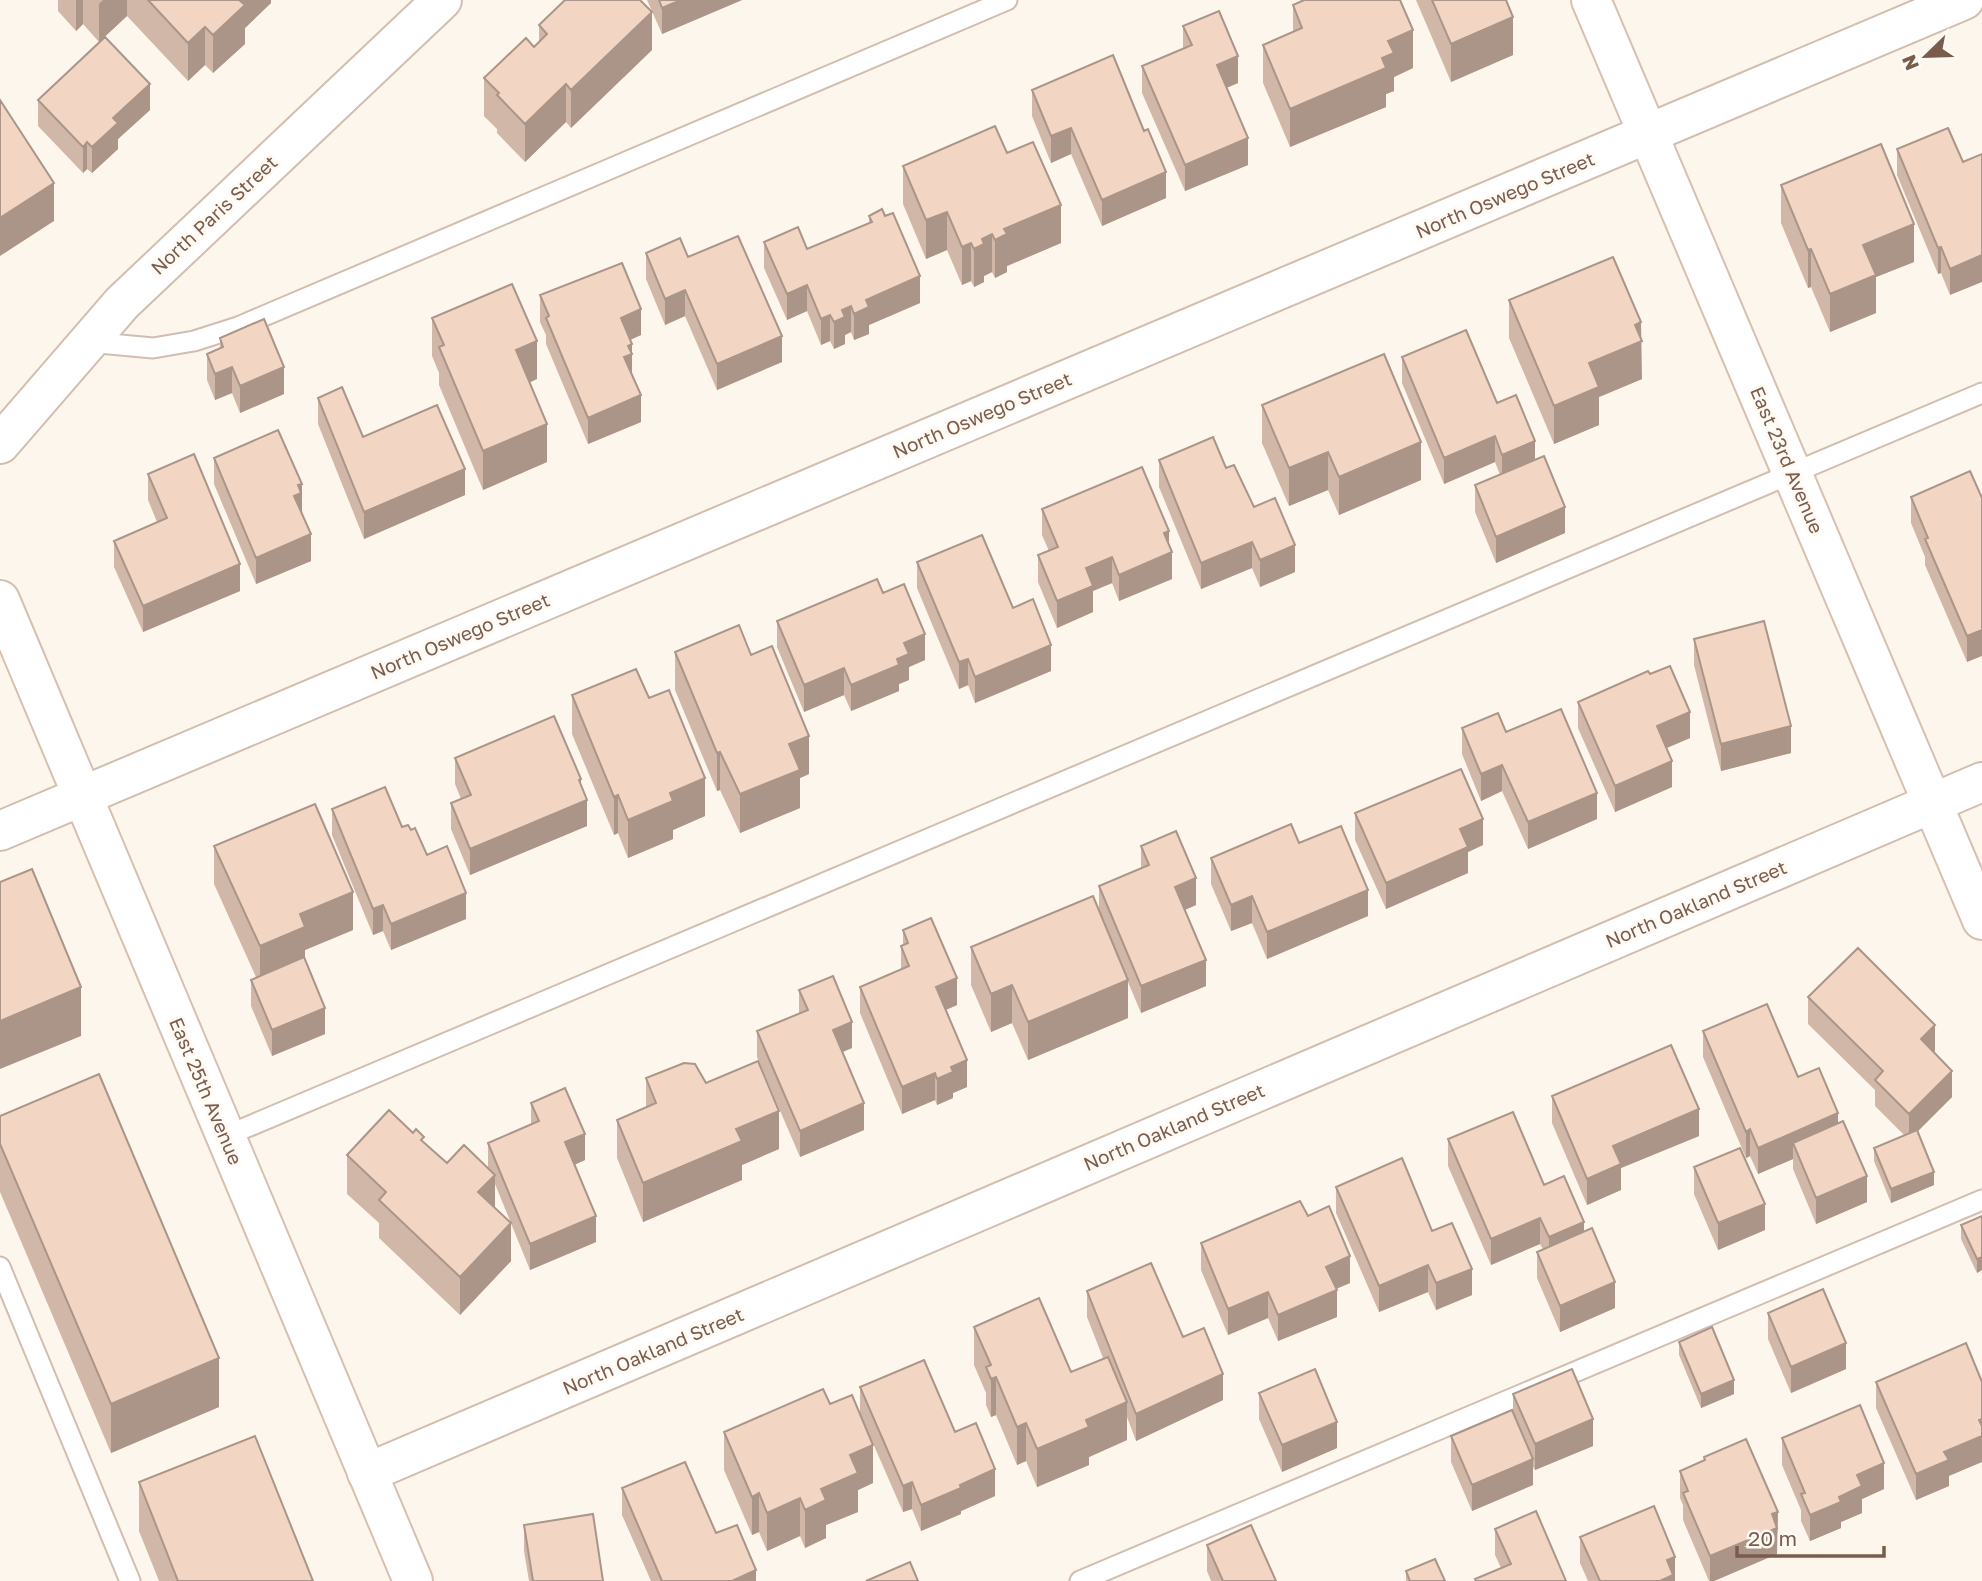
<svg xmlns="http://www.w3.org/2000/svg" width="1982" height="1581" viewBox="0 0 1982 1581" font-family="'Golos Text',sans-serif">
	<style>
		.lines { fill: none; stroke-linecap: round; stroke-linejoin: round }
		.lane-casing { stroke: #d1beb0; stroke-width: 23 }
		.street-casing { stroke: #d1beb0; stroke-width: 42 }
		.secondary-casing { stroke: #d6c0b0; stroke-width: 42 }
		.lane { stroke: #fff; stroke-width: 19 }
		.street { stroke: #fff; stroke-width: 38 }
		.secondary { stroke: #fff; stroke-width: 38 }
		.wall { fill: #d1b7a8 }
		.shaded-wall { fill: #aa9588 }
		.building { fill: #f3d5c3; stroke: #aa9588; stroke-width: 2 }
		.labels { text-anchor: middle; stroke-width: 6; stroke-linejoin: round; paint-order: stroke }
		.street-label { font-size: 19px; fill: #7a5c4d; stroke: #fffaf3 }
	</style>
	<rect width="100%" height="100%" fill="#fdf6ec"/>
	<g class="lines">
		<defs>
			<path id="lane" d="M88,342L153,348L194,341L238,327L1007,0
				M226,1136L1982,393
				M0,1267L130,1581
				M1080,1581L1982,1200"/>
			<path id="street" d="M0,444L122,303L442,0
				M0,831L1964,0
				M367,1473L1982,782"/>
			<path id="secondary" d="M1591,0L1982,920
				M0,600L413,1581"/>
		</defs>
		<use href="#lane" class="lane-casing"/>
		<use href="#street" class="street-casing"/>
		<use href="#secondary" class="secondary-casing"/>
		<use href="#lane" class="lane"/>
		<use href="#street" class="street"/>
		<use href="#secondary" class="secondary"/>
	</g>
	<path class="wall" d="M58,0H271V3L245,28V44L213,73L205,65L188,81L127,16L99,42L83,24L76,31L58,11Z
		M647,0H742L662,34Z
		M1416,0H1506L1513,55L1451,82Z
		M1293,5L1413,68L1394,77V91L1386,94V107L1290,147L1263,83V45L1293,32Z
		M539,25L652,50L571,128L566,122L525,162L497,133V129L484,116V78L534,47L539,42Z
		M1183,26L1238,83L1226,88L1248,165L1185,191L1142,93V66L1183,49Z
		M1032,90L1166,198L1102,226L1071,154L1051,163L1032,116Z
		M38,100L150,110L118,139V149L92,173L87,169L83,173L38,126Z
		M1897,149L1963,162L1950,295L1941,273L1938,274L1897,175Z
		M1007,153L1061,243L1007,266V272L995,278L992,272L984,276V282L974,287L971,281L962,285L947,250L926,259L903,204V166Z
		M1781,185L1914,262L1876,277V313L1830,332L1811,287L1808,288L1781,223Z
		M869,216L920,303L869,325V334L854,340L851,332L845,335V344L834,349L830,341L821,345L807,311L787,320L764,268V242L807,249L869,223Z
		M646,253L688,257L782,362L717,390L685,316L665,325L646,279Z
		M540,295L641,335L630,340L632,344V375L641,422L588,444L546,344V335L540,322Z
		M1509,300L1642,379L1599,397V425L1554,444L1509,338Z
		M432,318L537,379L529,383L547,462L483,490L439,385V373L432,356Z
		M220,338L284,394L240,413L232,393L215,400L207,380V354L220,348Z
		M1402,357L1497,403L1535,460L1565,533L1496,563L1475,512V485L1500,475L1495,462L1444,484L1402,383Z
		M318,398L363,437L465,495L364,539L318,424Z
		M1262,405L1421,480L1339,515L1328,490L1289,506L1262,443Z
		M214,458L302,510L311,561L256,584L214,484Z
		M1159,460L1226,468L1254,507L1295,572L1260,587L1252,568L1201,589L1159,487Z
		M1970,471L1967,662L1925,565V557L1911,523V497Z
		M148,474L240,591L143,632L114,567V541L157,522L148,500Z
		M1042,509L1169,546L1172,579L1119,601L1112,583L1093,591V612L1057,628L1038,582V555L1049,551L1042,535Z
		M917,562L1013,608L1051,671L975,703L968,685L959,689L917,588Z
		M883,593L925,660L909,667V680L899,684V691L851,711L844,695L804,712L777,647V621Z
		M1694,639L1791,753L1721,771L1694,665Z
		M675,652L751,655L809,774L800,778V808L740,833L720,790L717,791L675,690Z
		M572,695L649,698L705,816L673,830V839L628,858L618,833L614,835L572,734Z
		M1578,702L1690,738L1667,748L1672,787L1615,812L1578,728Z
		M1462,728L1597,819L1528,849L1502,791L1481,801L1462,754Z
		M455,758L581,785L587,826L470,875L451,829V803L461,799L455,784Z
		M332,809L402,827L411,830L466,919L391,950L383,931L373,935L332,835Z
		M1355,813L1483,845L1468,852V873L1386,909L1355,840Z
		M1299,843L1368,916L1267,959L1252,923L1231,931L1211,884V858Z
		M214,846L353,930L305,950V962L325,1034L272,1056L251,1006V980L256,977L214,884Z
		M1141,846L1196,905L1185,910L1206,986L1141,1013L1128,982V1018L1028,1060L1012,1023L991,1032L971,985V947L1099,912V886L1141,868Z
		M903,930L957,1005L946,1010L967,1087L953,1093V1098L937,1105L935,1100L902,1114L860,1013V987L901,970V946L903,945Z
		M799,990L852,1048L842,1052L864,1130L800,1157L757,1057V1031L799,1013Z
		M1808,997L1935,1051L1934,1052L1952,1097L1918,1131L1934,1185L1891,1203L1874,1161V1148L1904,1135L1875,1106V1090L1808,1024Z
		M1703,1031L1798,1077L1838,1123L1867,1202L1816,1224L1793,1169V1159L1758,1174L1750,1156L1746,1158L1703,1057Z
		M646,1078L706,1083L779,1149L742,1165V1180L643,1222L617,1158V1120L646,1108Z
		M1552,1096L1699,1136L1621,1168V1190L1587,1205L1552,1123Z
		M531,1103L585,1160L574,1165L596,1242L530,1270L495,1184V1208L511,1261L460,1315L379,1238V1223L347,1194V1155L424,1143L447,1163L488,1169V1143L531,1125Z
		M0,1116L219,1407L111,1453L0,1192Z
		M1448,1139L1544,1185L1584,1231L1615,1308L1560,1332L1537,1278V1252L1543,1249L1540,1244L1491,1265L1448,1166Z
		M1694,1167L1765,1230L1718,1250L1694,1194Z
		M1336,1187L1432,1231L1472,1295L1436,1310L1428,1292L1379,1312L1336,1213Z
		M1308,1216L1350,1283L1336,1289L1337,1317L1278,1341L1268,1318L1228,1335L1201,1270V1243Z
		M1982,1216V1270L1977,1273L1961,1239V1225Z
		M1087,1291L1183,1337L1223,1400L1136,1441L1127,1417V1440L1089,1457V1465L1037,1487L1026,1461L1017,1465L996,1415L991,1417L986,1405V1393L974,1365V1327L1071,1372L1103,1358L1087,1317Z
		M1768,1313L1846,1369L1791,1393L1768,1339Z
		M1679,1342L1734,1394L1701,1408L1679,1355Z
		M1876,1382L1949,1476V1486L1916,1500L1876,1408Z
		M860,1387L955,1432L995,1496L961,1511V1514L921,1531L912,1509L903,1512L872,1441L873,1483L858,1490V1512L826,1525V1538L805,1548L800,1536L767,1551L759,1532L752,1535L724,1470V1432L830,1404L860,1413Z
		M1259,1393L1337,1448L1282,1472L1259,1419Z
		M1513,1394L1593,1446L1535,1470L1533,1467V1485L1472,1511L1451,1462V1436L1513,1413Z
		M1782,1438L1884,1489L1862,1499V1513L1841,1522V1528L1810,1541L1801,1521V1510L1782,1465Z
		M1704,1457L1778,1512L1777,1554L1714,1581H1709L1683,1520V1505L1680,1498V1471L1704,1461Z
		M139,1482L313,1581H159L139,1531Z
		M622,1488L716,1533L756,1581H651L622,1515Z
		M524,1525L603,1581H529L524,1551Z
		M1495,1529L1566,1581H1475V1579L1501,1568L1495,1555Z
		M1580,1537L1675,1581H1588L1580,1563Z
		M1207,1545L1276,1581H1211L1207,1571Z
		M1406,1571L1445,1581H1406Z"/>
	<path class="shaded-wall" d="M76,0H83V24L76,31Z
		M103,0H127V16L99,42V4Z
		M237,0H271V3L245,28V44L213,73V35Z
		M681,0H742L662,34V8Z
		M652,12V50L571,128V90Z
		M1513,17V55L1451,82V44Z
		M205,27V65L188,81V43Z
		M1413,30V68L1394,77V91L1386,94V107L1290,147V109L1382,58L1388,41Z
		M1238,56V83L1217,92V65Z
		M150,84V110L118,139V149L92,173V147L113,118Z
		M566,84V122L525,162V124Z
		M1071,128V154L1051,163V136Z
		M1248,138V165L1185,191V165Z
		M87,142V169L83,173V147Z
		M1166,172V198L1102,226V200Z
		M54,183V221L0,256V218Z
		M1061,205V243L1007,266V272L995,278V240L1004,229Z
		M947,212V250L926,259V220Z
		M1914,224V262L1876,277V313L1830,332V294L1863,245Z
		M992,234V272L984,276V282L974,287V249L982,239Z
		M971,243V281L962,285V247Z
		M1941,247V273L1938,274V248Z
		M1811,249V287L1808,288V250Z
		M1982,255V282L1950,295V269Z
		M920,276V303L869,325V334L854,340V314L866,300Z
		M807,285V311L787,320V294Z
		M685,290V316L665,325V299Z
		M851,306V332L845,335V344L834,349V322L842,310Z
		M641,309V335L621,344V318Z
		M830,315V341L821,345V319Z
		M1641,322L1642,379L1599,397V425L1554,444V406L1589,363L1635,325Z
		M782,336V362L717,390V364Z
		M537,341V379L516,388V350Z
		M632,344V380L624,357L628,346Z
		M232,367V393L215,400V374Z
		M284,367V394L240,413V386Z
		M641,395V422L588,444V418Z
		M547,424V462L483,490V451Z
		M1495,436V462L1444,484V458Z
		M1535,441V467L1502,481V455Z
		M1421,442V480L1339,515V477Z
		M1328,452V490L1289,506V468Z
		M465,469V495L364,539V512Z
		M302,484V510L301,519L294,496L298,485Z
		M1565,507V533L1496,563V537Z
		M1169,531V554L1172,552V579L1119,601V575L1164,533Z
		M311,534V561L256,584V558Z
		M1252,542V568L1201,589V563Z
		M1295,545V572L1260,587V560Z
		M1112,557V583L1093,591V612L1057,628V601L1086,568Z
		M240,564V591L143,632V606Z
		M1982,630V656L1967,662V636Z
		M925,634V660L909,667V680L899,684V691L851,711V685L897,659L904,643Z
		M1051,645V671L975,703V677Z
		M968,659V685L959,689V662Z
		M844,668V695L804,712V685Z
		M1690,712V738L1657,752V726Z
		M1791,726V753L1721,771V744Z
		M809,736V774L800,778V808L740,833V794L789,744Z
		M720,752V790L717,791V753Z
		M1672,761V787L1615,812V786Z
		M1502,765V791L1481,801V774Z
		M705,778V816L673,830V839L628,858V820L670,793Z
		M581,779V802L587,800V826L470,875V849Z
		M1597,793V819L1528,849V822Z
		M618,795V833L614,835V797Z
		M1483,819V845L1468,852V873L1386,909V883L1460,829Z
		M1196,878V905L1175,914V887Z
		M1368,890V916L1267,959V932Z
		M353,892V930L305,950V965L260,984V946L300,914Z
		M466,893V919L391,950V924Z
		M1252,896V923L1231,931V905Z
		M383,905V931L373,935V909Z
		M1206,960V986L1141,1013V986Z
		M957,978V1005L936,1014V987Z
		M1128,980V1018L1028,1060V1022Z
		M1012,985V1023L991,1032V994Z
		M81,987V1036L0,1069V1021Z
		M325,1008V1034L272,1056V1030Z
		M852,1022V1048L833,1056V1030Z
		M1935,1025V1051L1921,1065V1039Z
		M967,1060V1087L953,1093V1098L937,1105V1079L951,1067Z
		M1952,1071V1097L1909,1140V1114Z
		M935,1073V1100L902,1114V1087Z
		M864,1103V1130L800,1157V1131Z
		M1699,1109V1136L1621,1168V1190L1587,1205V1179L1613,1146Z
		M779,1111V1149L742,1165V1180L643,1222V1183L736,1129Z
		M1838,1113V1139L1793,1143V1159L1758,1174V1148Z
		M1750,1129V1156L1746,1158V1132Z
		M585,1134V1160L565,1169V1142Z
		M1934,1172V1185L1891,1203V1189Z
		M495,1175V1213L478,1192Z
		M1867,1176V1202L1816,1224V1198Z
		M1765,1204V1230L1718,1250V1223Z
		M596,1216V1242L530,1270V1244Z
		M1540,1218V1244L1491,1265V1239Z
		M1584,1222V1249L1549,1264V1237Z
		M511,1223V1261L460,1315V1277Z
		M1350,1256V1283L1326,1293V1267Z
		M1982,1257V1270L1977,1273V1259Z
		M1428,1265V1292L1379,1312V1286Z
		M1472,1269V1295L1436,1310V1283Z
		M1615,1282V1308L1560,1332V1306Z
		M1337,1290V1317L1278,1341V1315Z
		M1268,1292V1318L1228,1335V1309Z
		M1846,1343V1369L1791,1393V1367Z
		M219,1358V1407L111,1453V1404Z
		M1223,1374V1400L1136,1441V1414Z
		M996,1377V1415L991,1417V1379Z
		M1734,1380V1394L1701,1408V1394Z
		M1127,1402V1440L1089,1457V1465L1037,1487V1449L1086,1420Z
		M1593,1419V1446L1535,1470V1444Z
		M1982,1419V1462L1949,1476V1486L1916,1500V1474L1944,1452Z
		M1337,1422V1448L1282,1472V1445Z
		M1026,1423V1461L1017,1465V1427Z
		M873,1445V1483L858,1490V1512L826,1525V1538L805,1548V1510L850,1455Z
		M1533,1459V1485L1472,1511V1485Z
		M1884,1463V1489L1862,1499V1513L1841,1522V1528L1810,1541V1515L1839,1497L1857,1475Z
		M995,1469V1496L961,1511V1514L921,1531V1505L960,1485Z
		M912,1482V1509L903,1512V1486Z
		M759,1493V1532L752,1535V1497Z
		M800,1498V1536L767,1551V1513Z
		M1778,1512L1777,1554L1714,1581H1710V1556L1772,1514Z
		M1675,1557V1581H1660L1667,1560Z
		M756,1570V1581H732Z"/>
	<path class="building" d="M148,0H239L245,5L213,35L205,27L188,43Z
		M565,0H640L652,12L571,90L566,84L525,124L497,95L499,93L484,78L526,38L534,47L547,34L539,25Z
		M659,0H681L662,8Z
		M1304,0H1400L1413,30L1388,41L1394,53L1382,58L1386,68L1290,109L1263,45L1302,28L1293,5Z
		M1432,0H1506L1513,17L1451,44Z
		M1219,11L1238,56L1217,65L1248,138L1185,165L1142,66L1192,45L1183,26Z
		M105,37L150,84L113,118L118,123L92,147L87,142L83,147L38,100Z
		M1113,55L1144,131L1148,129L1166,172L1102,200L1071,128L1051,136L1032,90Z
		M0,100L54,183L0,218Z
		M995,126L1007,153L1033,142L1061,205L1004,229L1007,234L995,240L992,234L982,239L984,244L974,249L971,243L962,247L947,212L926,220L903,166Z
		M1948,128L1963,162L1982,154V255L1950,269L1941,247L1938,248L1897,149Z
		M1881,144L1914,224L1863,245L1876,275L1830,294L1811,249L1808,250L1781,185Z
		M882,209L885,216L893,213L920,276L866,300L869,307L854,314L851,306L842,310L845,317L834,322L830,315L821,319L807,285L787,294L764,242L798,227L807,249L872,222L869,216Z
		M738,236L782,336L717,364L685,290L665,299L646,253L680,238L688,257Z
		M1613,257L1641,322L1635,325L1642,341L1589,363L1599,387L1554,406L1509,300Z
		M622,263L641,309L621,318L632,344L628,346L632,354L624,357L641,395L588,418L546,318L549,316L540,295Z
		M512,284L537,341L516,350L547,424L483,451L439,347L444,345L432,318Z
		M264,319L284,367L240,386L232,367L215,374L207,354L223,347L220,338Z
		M1466,330L1497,403L1516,395L1535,441L1502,455L1495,436L1444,458L1402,357Z
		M1384,354L1421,442L1339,477L1328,452L1289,468L1262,405Z
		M342,387L363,437L437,405L465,469L364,512L318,398Z
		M278,430L302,484L298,485L301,493L294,496L311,534L256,558L214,458Z
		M1213,437L1226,468L1234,465L1254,507L1275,498L1295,545L1260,560L1252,542L1201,563L1159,460Z
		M194,454L240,564L143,606L114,541L167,518L148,474Z
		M1544,456L1565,507L1496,537L1475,485Z
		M1142,467L1169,531L1164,533L1172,552L1119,575L1112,557L1086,568L1093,586L1057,601L1038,555L1058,547L1042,509Z
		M1970,471L1982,498V630L1967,636L1925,539L1928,538L1911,497Z
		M982,535L1013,608L1033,599L1051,645L975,677L968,659L959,662L917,562Z
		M877,579L883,593L904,584L925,634L904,643L909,654L897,659L899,665L851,685L844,668L804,685L777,621Z
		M1764,621L1791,726L1721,744L1694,639Z
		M739,625L751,655L772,646L809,736L789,744L800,770L740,794L720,752L717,753L675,652Z
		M1670,666L1690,712L1657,726L1672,761L1615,786L1578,702L1648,671L1650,674Z
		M636,669L649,698L669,690L705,778L670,793L673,801L628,820L618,795L614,797L572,695Z
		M1561,709L1597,793L1528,822L1502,765L1481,774L1462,728L1498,713L1506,732Z
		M554,716L581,779L579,780L587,800L470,849L451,803L471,795L455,758Z
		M1461,769L1483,819L1460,829L1468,847L1386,883L1355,813Z
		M385,787L402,827L408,825L411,830L415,828L427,855L447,846L466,893L391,924L383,905L373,909L332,809Z
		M315,804L353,892L300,914L305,927L260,946L214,846Z
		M1291,824L1299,843L1341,826L1368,890L1267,932L1252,896L1231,905L1211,858Z
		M1176,831L1196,878L1175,887L1206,960L1141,986L1099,886L1149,865L1141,846Z
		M32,869L81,987L0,1021V882Z
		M1093,896L1128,980L1028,1022L1012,985L991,994L971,947Z
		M931,918L957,978L936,987L967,1060L951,1067L953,1072L937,1079L935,1073L902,1087L860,987L909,966L901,946L908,943L903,930Z
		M1858,948L1935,1025L1921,1039L1952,1071L1909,1114L1875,1080L1883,1071L1808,997Z
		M304,957L325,1008L272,1030L251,980Z
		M833,976L852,1022L833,1030L864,1103L800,1131L757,1031L808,1010L799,990Z
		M1767,1004L1798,1077L1819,1068L1838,1113L1758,1148L1750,1129L1746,1132L1703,1031Z
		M1671,1045L1699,1109L1613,1146L1621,1164L1587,1179L1552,1096Z
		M758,1061L779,1111L736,1129L742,1141L643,1183L617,1120L656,1103L646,1078L684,1063L695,1064L706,1083Z
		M99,1074L219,1358L111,1404L0,1144V1116Z
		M565,1088L585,1134L565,1142L596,1216L530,1244L488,1143L539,1121L531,1103Z
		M389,1110L413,1133L416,1129L424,1137L421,1140L447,1163L464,1145L495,1175L478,1192L511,1223L460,1277L379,1200L386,1192L347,1155Z
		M1513,1112L1544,1185L1564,1176L1584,1222L1549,1237L1540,1218L1491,1239L1448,1139Z
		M1843,1121L1867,1176L1816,1198L1793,1143Z
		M1917,1130L1934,1172L1891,1189L1874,1148Z
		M1740,1148L1765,1204L1718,1223L1694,1167Z
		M1402,1158L1432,1231L1452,1223L1472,1269L1436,1283L1428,1265L1379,1286L1336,1187Z
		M1300,1201L1308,1216L1329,1206L1350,1256L1326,1267L1337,1290L1278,1315L1268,1292L1228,1309L1201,1243Z
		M1982,1216V1257L1977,1259L1961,1225Z
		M1592,1228L1615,1282L1560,1306L1537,1252Z
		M1151,1263L1183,1337L1204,1328L1223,1374L1136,1414L1087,1291Z
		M1823,1289L1846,1343L1791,1367L1768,1313Z
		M1039,1298L1071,1372L1108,1357L1127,1402L1086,1420L1089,1427L1037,1449L1026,1423L1017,1427L996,1377L991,1379L986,1367L991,1365L974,1327Z
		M1712,1327L1734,1380L1701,1394L1679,1342Z
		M1966,1343L1982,1382V1419L1979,1420L1982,1426V1436L1944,1452L1949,1460L1916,1474L1876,1382Z
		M924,1360L955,1432L976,1423L995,1469L960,1485L961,1488L921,1505L912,1482L903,1486L860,1387Z
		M1315,1369L1337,1422L1282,1445L1259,1393Z
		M1572,1369L1593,1419L1535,1444L1513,1394Z
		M823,1389L830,1404L852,1395L873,1445L850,1455L858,1473L821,1489L826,1500L805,1510L800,1498L767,1513L759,1493L752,1497L724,1432Z
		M1860,1405L1884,1463L1857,1475L1862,1486L1839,1497L1841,1502L1810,1515L1801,1494L1805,1493L1782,1438Z
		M1512,1410L1533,1459L1472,1485L1451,1436Z
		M255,1436L313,1581H178L139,1482Z
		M1746,1439L1778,1512L1772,1514L1777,1528L1710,1556L1683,1493L1688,1491L1680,1471L1705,1460L1704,1457Z
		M685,1462L716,1533L737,1525L756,1570L732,1581H662L622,1488Z
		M1654,1506L1675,1557L1667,1560L1673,1575L1660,1581H1600L1580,1537Z
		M1536,1511L1566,1581H1476L1475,1579L1511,1564L1495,1529Z
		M593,1514L603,1581H533L524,1525Z
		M1251,1525L1276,1581H1223L1207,1545Z
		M1435,1559L1445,1581H1410L1406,1571Z
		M910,1562L918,1581H866Z"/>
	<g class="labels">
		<g class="street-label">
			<text transform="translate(1505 195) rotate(-23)" y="7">North Oswego Street</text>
			<text transform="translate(214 215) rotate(-43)" y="7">North Paris Street</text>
			<text transform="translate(982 415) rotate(-23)" y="7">North Oswego Street</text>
			<text transform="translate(1787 460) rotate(67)" y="7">East 23rd Avenue</text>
			<text transform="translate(460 636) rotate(-23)" y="7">North Oswego Street</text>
			<text transform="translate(1696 904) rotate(-23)" y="7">North Oakland Street</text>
			<text transform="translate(206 1091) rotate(67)" y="7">East 25th Avenue</text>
			<text transform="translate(1174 1127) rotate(-23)" y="7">North Oakland Street</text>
			<text transform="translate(653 1351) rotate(-23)" y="7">North Oakland Street</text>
		</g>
	</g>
	<g transform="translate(1926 56) rotate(247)" stroke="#fffaf3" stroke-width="5" paint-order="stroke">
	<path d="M0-5L12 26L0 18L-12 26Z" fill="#7a5c4d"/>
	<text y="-10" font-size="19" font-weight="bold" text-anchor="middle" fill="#7a5c4d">N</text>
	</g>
	<path d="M1737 1546v10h147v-10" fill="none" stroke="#7a5c4d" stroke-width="3.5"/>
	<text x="1748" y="1546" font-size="21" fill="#7a5c4d" stroke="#fffaf3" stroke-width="5" paint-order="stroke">20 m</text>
</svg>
